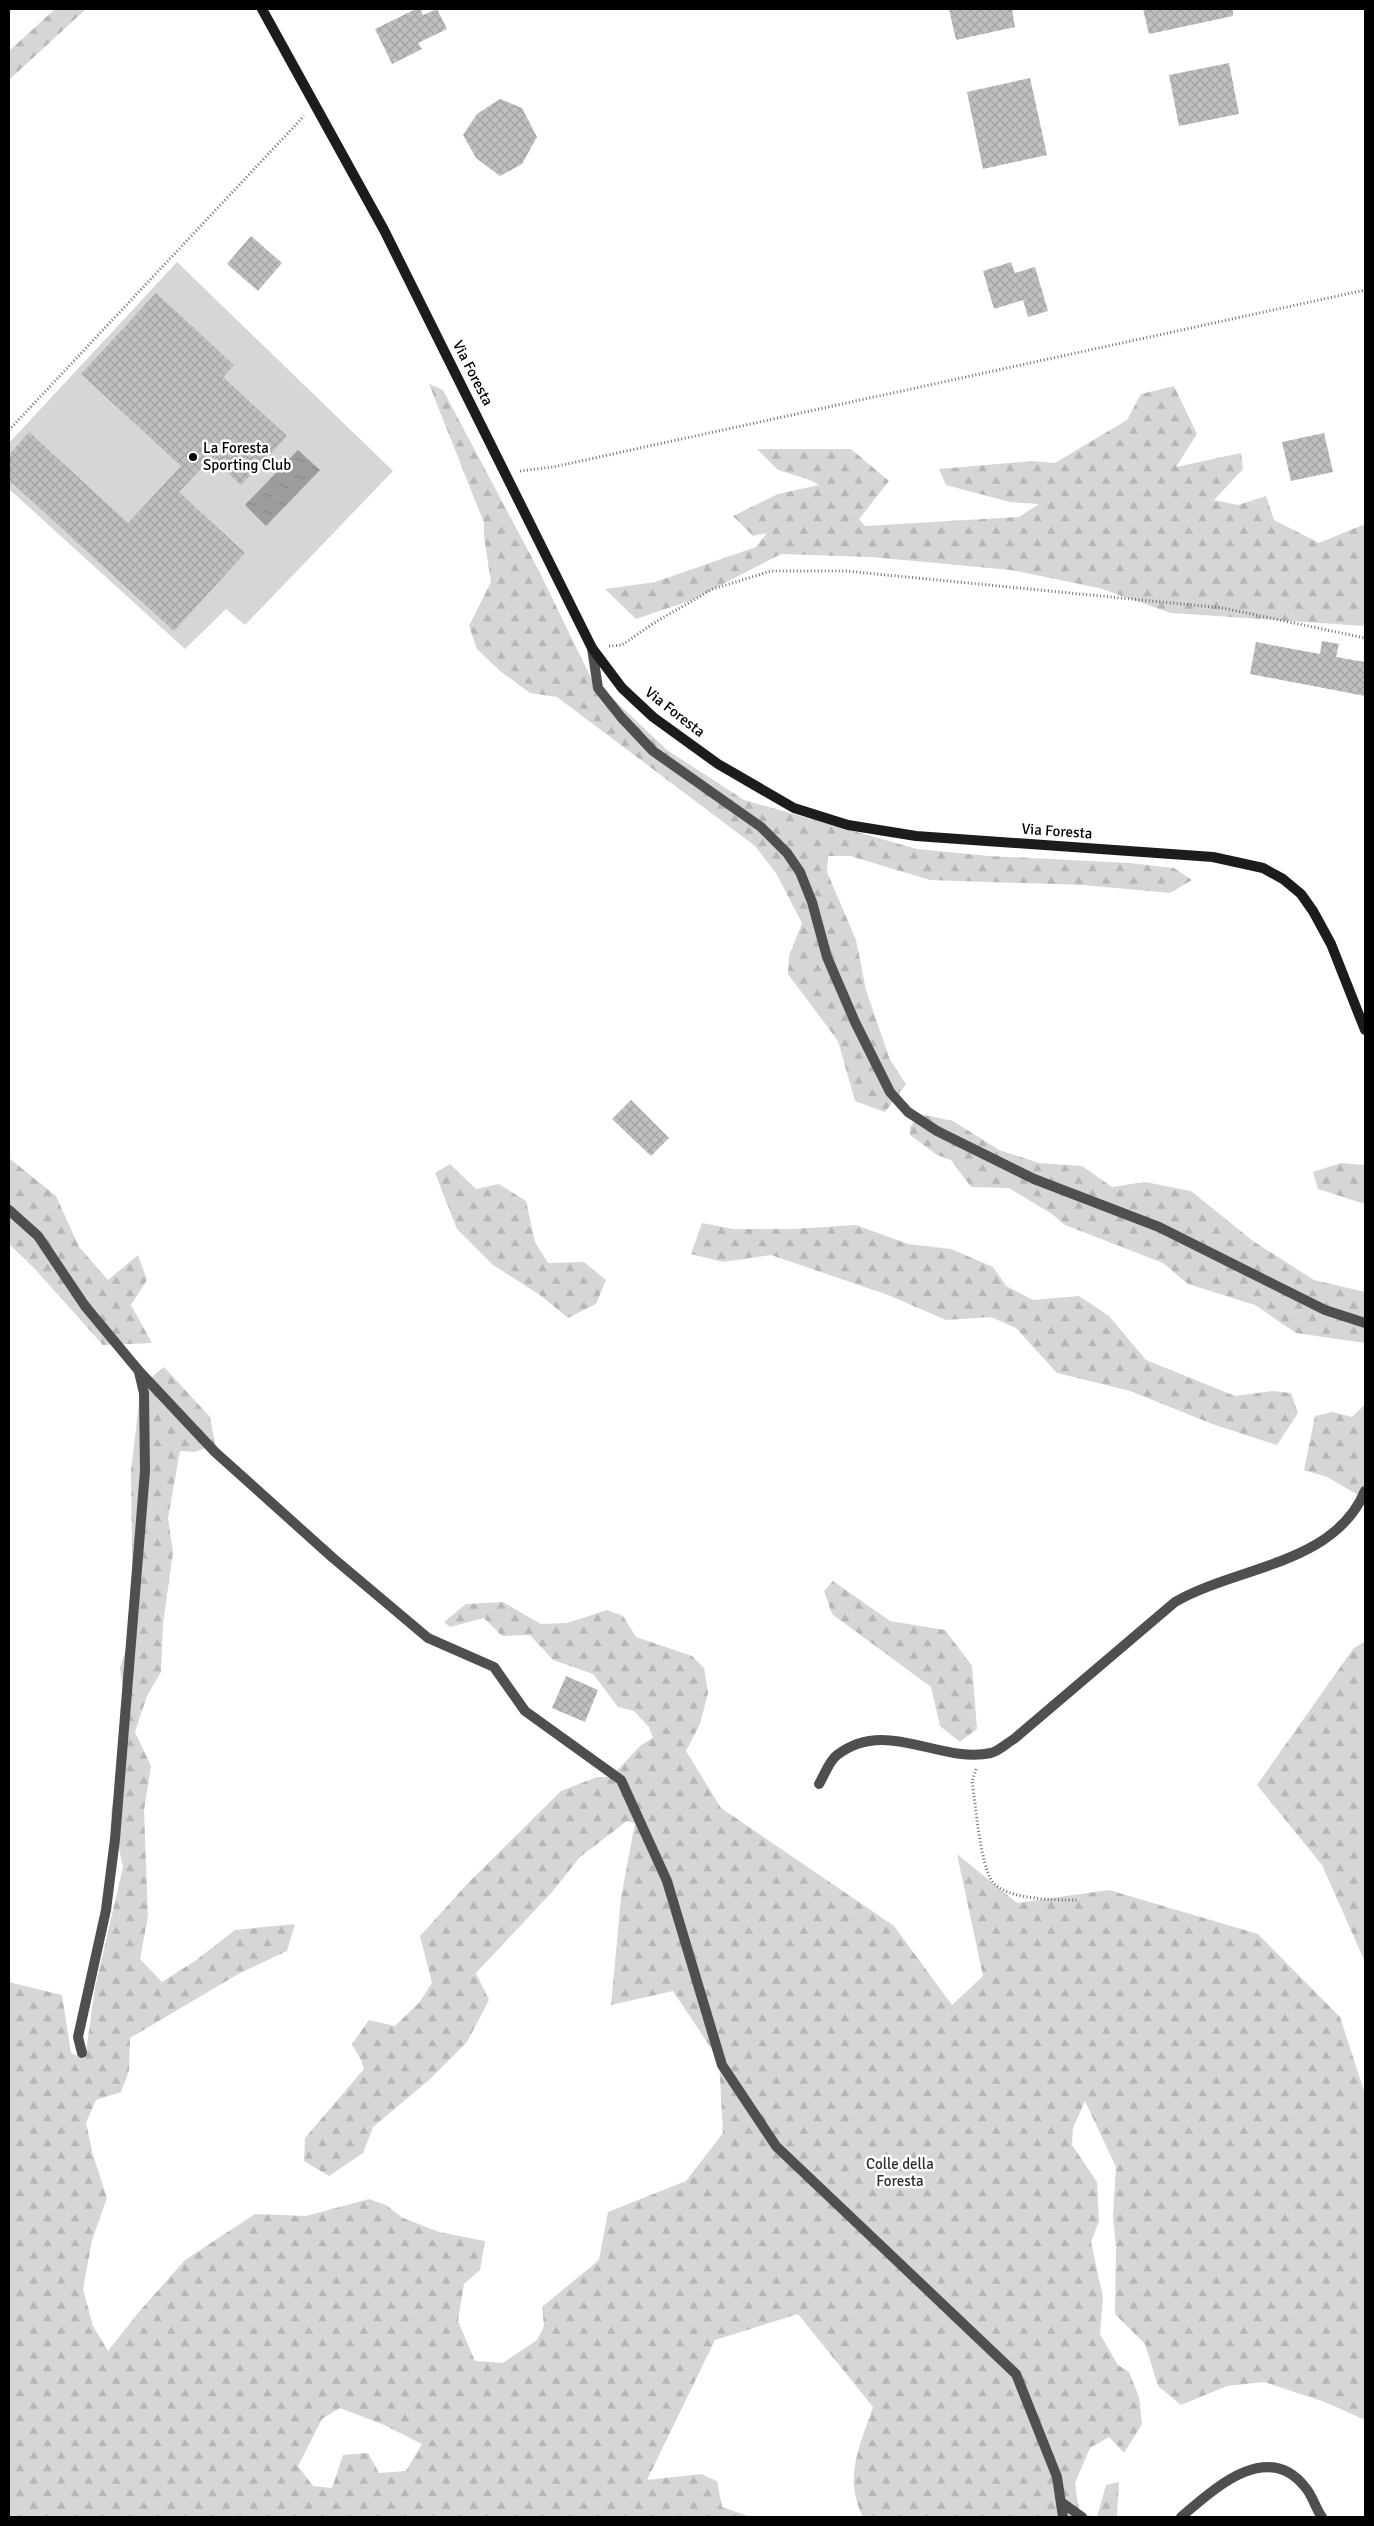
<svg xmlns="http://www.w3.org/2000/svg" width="1374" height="2526" viewBox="0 0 1374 2526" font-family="Signika,sans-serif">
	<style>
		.forest { fill: url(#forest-firs); fill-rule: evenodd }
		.garden { fill: #d6d6d6 }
		.water { fill: url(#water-ripples) }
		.building { fill: url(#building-cross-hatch) }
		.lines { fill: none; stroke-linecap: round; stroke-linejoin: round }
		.path { stroke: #717171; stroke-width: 3; stroke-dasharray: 1 2.5; stroke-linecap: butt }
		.minor { stroke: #4f4f4f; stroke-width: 10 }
		.secondary { stroke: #1c1c1c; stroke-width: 10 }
		.poi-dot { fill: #000; stroke: #fff; stroke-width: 2 }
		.labels { text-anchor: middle; stroke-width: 5; stroke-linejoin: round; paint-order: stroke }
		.street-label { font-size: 15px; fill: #000; stroke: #fff }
		.poi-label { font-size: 15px; fill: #000; stroke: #fff; text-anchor: start }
		.park-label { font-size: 15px; fill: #2d2d2d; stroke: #fff }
	</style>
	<defs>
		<pattern id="forest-firs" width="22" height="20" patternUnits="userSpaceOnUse" patternTransform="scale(1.25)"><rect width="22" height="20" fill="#d6d6d6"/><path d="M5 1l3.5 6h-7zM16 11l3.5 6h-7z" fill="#b6b6b6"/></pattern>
		<pattern id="water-ripples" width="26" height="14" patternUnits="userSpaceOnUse" patternTransform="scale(1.25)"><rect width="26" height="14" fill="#9d9d9d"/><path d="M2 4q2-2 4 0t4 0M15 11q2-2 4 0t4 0" fill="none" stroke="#858585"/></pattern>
		<pattern id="building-cross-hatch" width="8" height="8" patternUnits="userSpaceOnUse" patternTransform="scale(1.25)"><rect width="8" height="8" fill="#bfbfbf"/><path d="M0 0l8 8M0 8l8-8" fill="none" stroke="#a2a2a2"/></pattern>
	</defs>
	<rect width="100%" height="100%" fill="#fff"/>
	<path class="forest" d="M55,9H86L9,80V51Z
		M429,384L443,390L540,573L591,678L667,750L744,800L917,849L989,856L1129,863L1174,868L1192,880L1170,893L1083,885L930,880L850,856H828L827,872L856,940L866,990L890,1060L906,1084L885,1112L855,1101L838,1041L788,974L789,956L802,923L776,873L755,846L557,697L530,693L500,671L477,649L469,626L491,582L484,537V523Z
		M1174,386L1197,434L1176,467L1241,453L1243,469L1214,500L1238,505L1266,496L1274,520L1319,543L1365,524V626L1171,613L1099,588L1011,570L871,557L781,554L692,600L636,619L605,589L655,582L756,547L767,533L753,536L733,516L778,494L819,485L810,480L778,470L757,449H851L889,481L859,519L865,526L1019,517L1039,504L1010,502L946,485L939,469L1032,461L1055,463L1127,420L1141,394Z
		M920,1114L953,1121L999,1150L1039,1163L1082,1166L1112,1187L1145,1182L1191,1191L1253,1241L1314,1280L1365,1292V1343L1296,1333L1255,1305L1188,1284L1163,1263L1065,1225L1052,1214L1009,1188L971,1187L951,1160L937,1155L910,1135V1127Z
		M9,1158L56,1196L79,1247L108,1280L138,1255L147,1280L131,1305L152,1343L103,1345L34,1268L9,1244Z
		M1341,1163L1365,1165V1204L1318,1189L1313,1172Z
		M450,1164L476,1189L499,1184L526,1201L535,1242L548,1263L584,1262L606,1280L596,1304L568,1318L540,1295L493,1265L457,1229L435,1173Z
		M702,1223L733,1229H793L856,1225L908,1244L951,1249L993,1267L1006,1286L1033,1300L1079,1296L1109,1316L1146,1360L1235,1396L1272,1391L1291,1393L1298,1413L1277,1445L1215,1425L1130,1391L1057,1373L1016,1328L991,1317L946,1320L888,1295L771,1255L723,1262L691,1254Z
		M164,1367L210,1417L215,1444L195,1452L180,1451L168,1518L173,1552L163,1624L161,1672L147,1696L135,1732L151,1766L144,1811L148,1916L140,1959L162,1982L195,1961L235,1930L295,1924L287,1951L240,1973L130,2038L129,2071L121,2092L96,2100L86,2123L93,2155L107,2198L92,2240L83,2289L93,2326L108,2351L138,2313L185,2260L255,2214L306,2216L369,2199L386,2205L403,2218L439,2232L485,2241L480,2270L464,2284L458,2321L475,2361L503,2363L537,2340L544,2326L542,2307L599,2260L608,2212L686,2181L723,2133L719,2060L673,1991L611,2005L621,1898L635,1823L627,1821L580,1857L552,1892L476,1973L489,2000L467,2042L429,2080L373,2127L363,2153L329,2176L304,2161L305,2138L364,2069L362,2062L352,2044L369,2020L395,2026L419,2003L432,1983L420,1936L469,1882L561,1791L597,1777H611L641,1745L653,1738L649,1727L634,1711L618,1707L593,1674L553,1660L530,1635L502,1636L484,1618L450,1627L444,1622L466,1604L503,1602L541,1624L567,1623L607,1610L623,1616L636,1637L692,1656L704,1668L708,1693L700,1724L686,1751L721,1808L894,1926L952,2005L983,1976L957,1854L1017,1903L1109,1890L1258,1934L1340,2017L1365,2094V2420L1325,2402L1264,2382L1227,2386L1181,2405L1158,2386L1145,2344L1115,2314L1116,2248L1113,2216L1116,2167L1085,2101L1073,2128L1072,2145L1097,2182L1099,2221L1091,2242L1103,2297L1100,2334L1118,2365L1129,2372L1139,2397L1142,2424L1124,2453L1109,2437L1090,2448L1075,2483L1079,2511L1093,2517H863C843,2477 860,2446 873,2407L798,2314L715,2340L647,2480L701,2474L717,2481L722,2507L751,2517H9V1982L62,1995L71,2053L85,2059L95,1988L123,1867L111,1813L122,1754L124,1697L120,1668L133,1628L131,1470L141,1386ZM340,2408L382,2424L422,2444L406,2471L379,2473L368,2453L343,2455L332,2488L313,2486L298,2466L322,2419Z
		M1365,1404V1499L1327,1477L1304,1470L1315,1416L1333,1412L1352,1417Z
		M833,1581L890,1621L945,1630L972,1666L977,1729L960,1742L940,1726L931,1687L832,1614L824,1591Z
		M1365,1641V1962L1322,1865L1257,1785L1353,1649Z
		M1119,2482L1117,2517H1097L1106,2485Z"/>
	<path class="garden" d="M177,262L393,471L245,625L226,609L185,649L9,489V443Z"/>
	<path class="water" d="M298,450L320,470L266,526L245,505Z"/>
	<path class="building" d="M416,9H420L423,15L437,9L447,29L418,43L422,49L392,64L375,29Z
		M949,9H1012L1015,27L956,40Z
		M1143,9H1233V16L1149,34Z
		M1229,63L1239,114L1179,126L1169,75Z
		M1030,78L1047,155L983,169L967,92Z
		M500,99L522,108L537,137L522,164L500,176L476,158L463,135L477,114Z
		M251,236L282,263L258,291L227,264Z
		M1011,262L1015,273L1035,267L1048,311L1028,317L1023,300L994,309L983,271Z
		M156,293L234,365L223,377L287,436L241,485L211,458L179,492L245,553L174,631L9,480V455L29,432L128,523L181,466L81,374Z
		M1324,433L1333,472L1291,481L1282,442Z
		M1322,641L1339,644L1336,657L1365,662V696L1250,674L1256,642L1320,654Z
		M631,1100L669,1138L651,1156L612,1119Z
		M566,1676L598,1690L585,1722L552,1708Z"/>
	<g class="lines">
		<path class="path" d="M9,430L304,116
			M520,471L553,467L1365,290
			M609,646L622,645L657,621L713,589L771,571H846L1223,608L1365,638
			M976,1769L972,1782C976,1806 980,1863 992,1881C1005,1900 1056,1900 1077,1900"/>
		<path class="minor" d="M592,648L598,688L621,717L653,751L761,827L787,853L800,872L812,902L827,957L855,1022L890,1092L908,1112L937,1131L1034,1179L1159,1227L1325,1310L1365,1323
			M9,1210L38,1236L85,1306L139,1371L215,1452L333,1558L428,1638L494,1667L525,1711L621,1780L667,1881L722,2065L776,2146L1016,2374L1057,2477L1063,2517
			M819,1784C824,1776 829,1761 837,1755C886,1717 939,1764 991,1753C999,1751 1007,1743 1014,1739L1175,1602C1237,1566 1334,1565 1365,1491
			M82,2053L78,2037L106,1910L115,1839L145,1471L144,1393L139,1372
			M1061,2502L1082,2517
			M1181,2517C1214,2489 1267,2439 1305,2487C1313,2496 1315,2508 1322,2517"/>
		<path class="secondary" d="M262,9L384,230L592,648L622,688L653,717L718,764L794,808L848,825L916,836L1213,857L1263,868L1283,879L1301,894L1313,911L1331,944L1365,1030"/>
	</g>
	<circle class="poi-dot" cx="193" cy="457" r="5"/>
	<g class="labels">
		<g class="street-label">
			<text transform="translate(473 373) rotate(63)" y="5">Via Foresta</text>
			<text transform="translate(675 712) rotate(38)" y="5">Via Foresta</text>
			<text transform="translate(1057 831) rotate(4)" y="5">Via Foresta</text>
		</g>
		<g class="poi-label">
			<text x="203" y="453">La Foresta<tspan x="203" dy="17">Sporting Club</tspan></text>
		</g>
		<g class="park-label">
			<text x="900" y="2169">Colle della<tspan x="900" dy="17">Foresta</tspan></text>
		</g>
	</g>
	<rect width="1374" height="2526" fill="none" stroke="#000000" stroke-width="20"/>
</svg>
